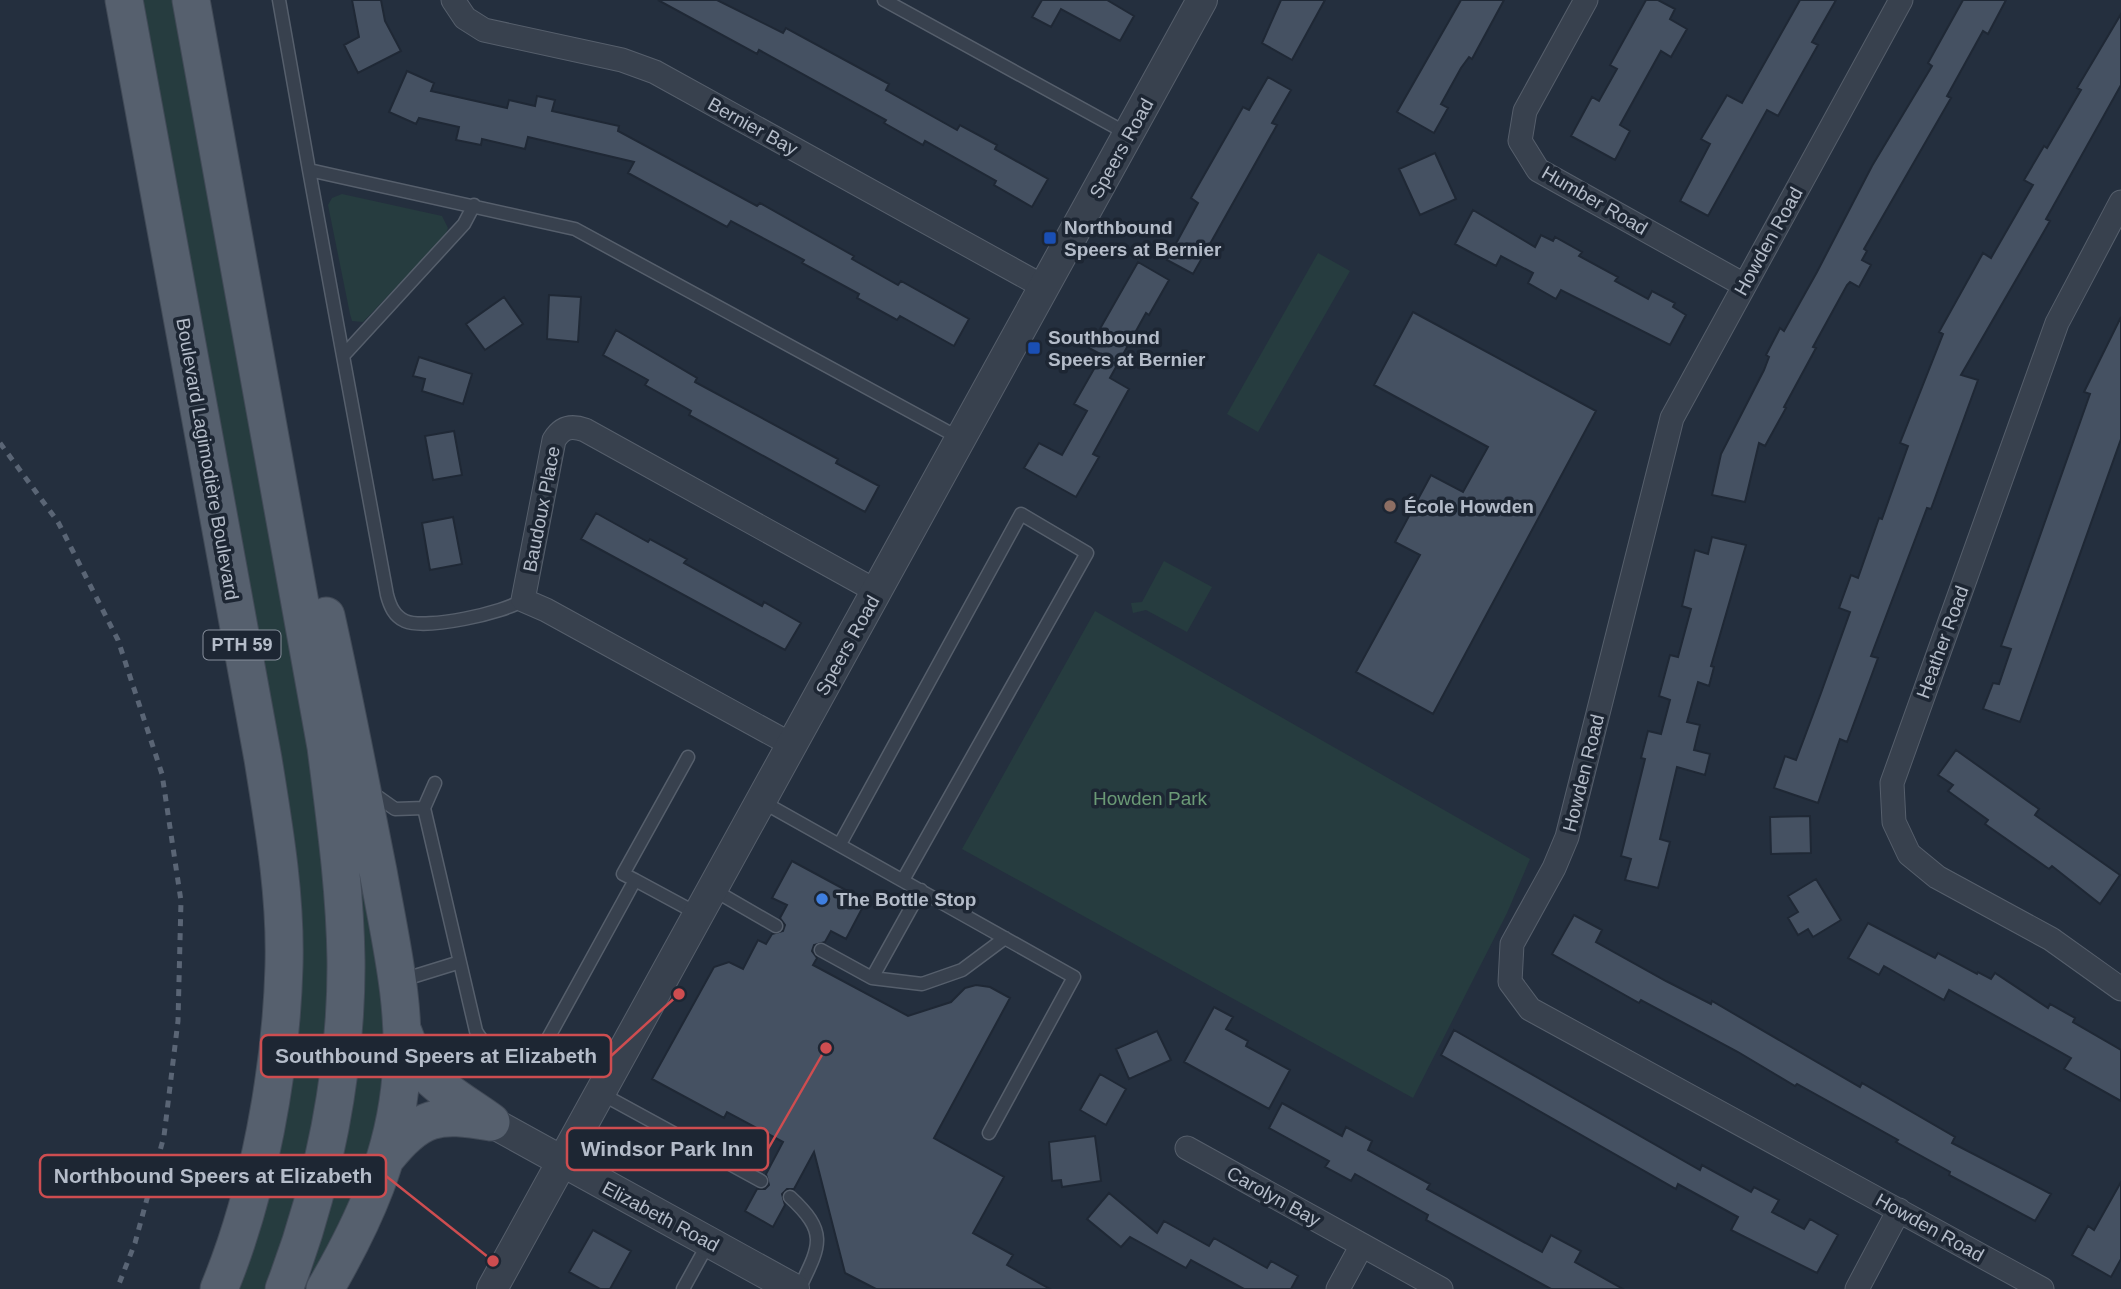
<svg xmlns="http://www.w3.org/2000/svg" width="2121" height="1289" viewBox="0 0 2121 1289" font-family="Helvetica,sans-serif">
	<style>
		.green { fill: #263c3f }
		.building { fill: #455162; stroke: #1f2835; stroke-width: 2 }
		.lines { fill: none; stroke-linecap: round; stroke-linejoin: round }
		.service-casing { stroke: #565f6c; stroke-width: 15 }
		.minor-casing { stroke: #565f6c; stroke-width: 25 }
		.tertiary-casing { stroke: #565f6c; stroke-width: 32 }
		.primary-casing { stroke: #414a57; stroke-width: 39 }
		.service { stroke: #38414e; stroke-width: 12 }
		.minor { stroke: #38414e; stroke-width: 23 }
		.tertiary { stroke: #38414e; stroke-width: 30 }
		.primary { stroke: #56606e; stroke-width: 37 }
		.rail { stroke: #5a6575; stroke-width: 5; stroke-dasharray: 7 7; stroke-linecap: butt }
		.transit-dot { fill: #1a4fb4; stroke: #1d2633; stroke-width: 2.5 }
		.education-dot { fill: #8d6e63; stroke: #1d2633; stroke-width: 2.5 }
		.shop-dot { fill: #3f7fe0; stroke: #1d2633; stroke-width: 2.5 }
		.labels { text-anchor: middle; stroke-width: 7; stroke-linejoin: round; paint-order: stroke }
		.shield { fill: #1d2633; stroke: #878f9c; stroke-width: 2 }
		.shield-label { font-size: 18px; font-weight: bold; fill: #b4bcc9 }
		.street-label { font-size: 19px; fill: #b4bcc9; stroke: #1d2633 }
		.poi-label { font-size: 19px; font-weight: bold; fill: #b4bcc9; stroke: #1d2633; text-anchor: start }
		.park-label { font-size: 19px; fill: #6b9a76; stroke: #1d2633 }
		.leader { fill: none; stroke: #ce4d50; stroke-width: 2.5 }
		.callout-dot { fill: #ce4d50; stroke: #1d2633; stroke-width: 2.5 }
		.callout { fill: #1d2633; stroke: #ce4d50; stroke-width: 2.5 }
		.callout-label { font-size: 21px; text-anchor: middle; font-weight: bold; fill: #b4bcc9 }
	</style>
	<rect width="100%" height="100%" fill="#242f3e"/>
	<path class="green" d="M139,0H174L319,806L329,953L325,1034L311,1142L273,1289H236L292,1020Z
		M342,194L442,216L448,228L445,236L363,322L352,321L350,314L328,205L332,198Z
		M1318,253L1350,271L1258,432L1227,414Z
		M1164,561L1212,587L1187,632L1146,610L1133,613L1131,603L1142,602Z
		M1095,611L1530,859L1507,913L1413,1098L962,849Z
		M354,844L384,957L390,1074L360,1194L310,1280L320,1235Z"/>
	<path class="building" d="M352,0H381L385,21L401,51L358,73L344,45L359,37Z
		M658,0H717L783,33L786,28L889,84L886,90L957,130L960,125L997,145L995,149L1048,179L1032,207L994,185L996,181L925,141L923,145L884,123L886,120L759,50L757,54Z
		M1042,0H1107L1134,16L1120,41L1061,9L1051,27L1032,17Z
		M1281,0H1325L1292,60L1262,43Z
		M1461,0H1504L1472,59L1469,57L1461,68L1441,104L1448,108L1434,133L1397,112Z
		M1646,0H1658L1675,9L1670,19L1687,29L1671,57L1661,51L1620,125L1630,131L1615,160L1571,136L1592,97L1599,101L1617,69L1610,65Z
		M1800,0H1836L1812,42L1818,45L1778,116L1767,110L1708,216L1680,201L1710,144L1701,139L1727,95L1742,103Z
		M1963,0H2006L1988,34L1983,31L1947,96L1951,98L1864,249L1867,251L1862,260L1871,265L1859,287L1850,282L1847,285L1813,347L1816,348L1784,407L1786,408L1765,446L1759,443L1745,502L1712,495L1721,454L1764,370L1769,357L1766,355L1780,328L1784,331L1817,272L1872,166L1932,66L1928,63Z
		M2121,14V85L2046,219L2050,221L1961,375L1978,380L1931,509L1927,508L1871,656L1878,658L1847,742L1840,739L1818,803L1774,788L1785,756L1796,760L1821,693L1850,612L1839,608L1851,575L1858,578L1879,518L1882,519L1908,446L1900,443L1943,334L1939,332L1983,253L1991,258L2033,185L2024,180L2044,146L2047,148L2081,90L2077,88Z
		M407,71L434,83L431,91L507,108L509,100L535,106L537,96L555,100L552,111L619,126L618,131L757,206L760,203L854,256L852,259L898,285L901,281L969,319L954,346L900,316L897,320L857,298L859,294L802,263L804,260L731,221L727,227L628,173L634,162L528,137L525,149L482,139L481,145L456,140L459,127L419,118L416,124L389,112Z
		M1268,77L1291,90L1272,123L1277,125L1193,274L1167,260L1198,203L1191,198L1243,107L1249,110Z
		M1435,153L1456,199L1420,215L1399,169Z
		M1473,210L1535,247L1541,235L1553,241L1555,237L1582,252L1579,256L1618,277L1615,281L1648,299L1652,291L1675,303L1673,307L1686,315L1670,345L1561,290L1556,299L1528,283L1533,273L1501,256L1496,266L1455,244Z
		M1138,262L1169,280L1149,315L1146,313L1110,378L1129,389L1093,454L1099,457L1076,497L1024,468L1039,443L1062,455L1087,411L1074,404L1102,355L1089,348Z
		M549,295L581,297L578,342L547,339Z
		M504,297L523,324L485,350L466,324Z
		M1413,312L1596,411L1433,714L1356,672L1420,555L1395,542L1431,475L1463,492L1488,447L1374,385Z
		M2121,317V439L2020,722L1983,709L1993,683L1999,684L2011,649L2001,646L2090,394L2084,392Z
		M616,330L697,378L695,382L838,459L836,463L879,486L865,512L689,415L691,411L645,385L648,380L603,355Z
		M419,357L472,374L463,404L422,391L425,379L413,376Z
		M454,431L462,475L433,480L425,436Z
		M596,513L648,542L650,539L687,559L684,563L762,606L764,602L801,623L785,650L581,539Z
		M453,517L462,564L430,570L422,523Z
		M1712,537L1746,545L1711,666L1714,667L1709,686L1698,682L1687,722L1700,725L1694,750L1710,754L1705,775L1677,767L1660,839L1670,842L1658,888L1625,880L1631,859L1621,856L1645,759L1641,758L1648,731L1661,734L1670,700L1659,696L1670,655L1678,657L1691,609L1682,606L1695,550L1708,554Z
		M1956,750L2039,809L2035,815L2120,875L2100,904L2052,866L2049,869L1985,824L1988,820L1948,791L1953,785L1938,775Z
		M1810,816L1811,853L1771,854L1770,817Z
		M792,861L866,901L846,939L831,931L825,942L814,945L812,951L817,958L813,965L908,1016L951,1002L965,988L976,985L990,987L1010,998L934,1138L1004,1177L973,1233L1013,1255L1007,1265L1050,1289H876L845,1273L814,1152L794,1189H787L782,1194L785,1205L773,1227L745,1211L757,1189H765L769,1185L766,1174L783,1142L727,1112L724,1118L652,1079L714,967L729,962L743,969L758,940L766,944L772,934L783,931L785,925L780,918L787,905L772,898Z
		M1816,879L1841,920L1813,937L1808,929L1798,935L1788,918L1798,912L1788,896Z
		M1574,915L1602,930L1596,942L1666,981L1711,1004L1712,1001L1860,1087L1862,1083L1955,1137L1952,1143L2051,1194L2035,1221L1949,1175L1950,1172L1896,1142L1898,1140L1797,1084L1795,1086L1738,1052L1641,1000L1639,1003L1552,954Z
		M1868,923L1935,958L1938,953L1977,974L1978,972L1991,979L1995,973L2048,1008L2050,1004L2075,1018L2073,1022L2121,1050V1101L2064,1069L2071,1058L1949,990L1944,1000L1884,966L1879,975L1848,958Z
		M1214,1007L1233,1017L1226,1029L1248,1041L1246,1046L1290,1070L1269,1109L1184,1062Z
		M1454,1030L1700,1170L1702,1165L1751,1192L1754,1187L1779,1200L1772,1212L1804,1229L1810,1219L1838,1235L1817,1273L1731,1230L1738,1217L1678,1184L1676,1189L1441,1055Z
		M1157,1031L1171,1060L1129,1079L1116,1049Z
		M1100,1074L1126,1089L1106,1125L1080,1110Z
		M1282,1103L1342,1136L1346,1127L1372,1141L1368,1150L1430,1184L1427,1189L1542,1252L1551,1235L1581,1251L1575,1262L1623,1289H1551L1426,1220L1428,1215L1355,1174L1351,1181L1325,1167L1329,1161L1269,1128Z
		M1095,1136L1101,1181L1062,1187L1061,1180L1052,1181L1049,1142Z
		M2121,1182V1259L2111,1277L2072,1255L2088,1226L2094,1230Z
		M1109,1193L1157,1233L1164,1221L1209,1246L1214,1238L1267,1268L1271,1261L1298,1276L1291,1289H1244L1191,1260L1186,1268L1130,1237L1121,1247L1087,1219Z
		M593,1230L631,1251L610,1289H600L569,1272Z"/>
	<g class="lines">
		<defs>
			<path id="service" d="M279,0L309,170L575,229L961,439
				M884,0L1128,134
				M309,170L343,356L464,224L474,205
				M343,356L387,595C390,606 394,616 405,621C426,630 504,613 523,600
				M435,783L424,808L476,1031C491,1059 522,1057 546,1042
				M371,792L395,809L424,808
				M761,801L1074,977L989,1133
				M840,844L1021,514L1087,553L903,880
				M635,880L623,874L688,757
				M712,889L776,926
				M921,890L872,978L922,984L962,970L1005,938
				M821,950L872,978
				M402,980L457,963
				M608,1076L546,1042L623,902L635,880L698,914
				M600,1093L761,1181
				M790,1197C829,1233 820,1246 799,1289
				M683,1289L709,1242"/>
			<path id="minor" d="M453,0L465,18L484,30L622,60L655,72L1044,287
				M1586,0L1525,111L1520,141L1538,170L1744,285
				M1901,0L1672,418L1567,837L1554,868L1512,944L1510,982L1530,1009L2042,1289
				M2121,202L2057,323L1892,783L1894,822L1909,854L1937,877L2051,939L2121,989
				M792,745L546,610L523,600L554,440C562,427 571,425 585,430L876,591
				M1187,1148L1362,1245
				M1338,1289L1362,1245L1441,1289
				M1857,1289L1899,1210"/>
			<path id="tertiary" d="M491,1122L794,1289
				M492,1289L1202,0"/>
			<path id="primary" d="M124,0L263,759C274,827 286,897 284,966C281,1071 259,1192 219,1289
				M191,0L326,747C335,818 345,889 346,960C347,1068 323,1189 284,1289
				M404,1034C418,1080 454,1095 491,1122
				M386,1158C420,1115 438,1113 491,1122
				M325,1289C364,1222 395,1154 401,1076C407,1007 390,939 378,871C361,786 345,701 326,616"/>
		</defs>
		<use href="#service" class="service-casing"/>
		<use href="#minor" class="minor-casing"/>
		<use href="#tertiary" class="tertiary-casing"/>
		<use href="#primary" class="primary-casing"/>
		<use href="#service" class="service"/>
		<use href="#minor" class="minor"/>
		<use href="#tertiary" class="tertiary"/>
		<use href="#primary" class="primary"/>
		<path class="rail" d="M0,443L58,522L118,640L162,774L181,901L178,1021L164,1136L135,1243L117,1289"/>
	</g>
	<g class="transit-dot">
		<rect x="1043" y="231" width="14" height="14" rx="3.5"/>
		<rect x="1027" y="341" width="14" height="14" rx="3.5"/>
	</g>
	<circle class="education-dot" cx="1390" cy="506" r="7"/>
	<circle class="shop-dot" cx="822" cy="899" r="7"/>
	<g class="labels">
		<rect class="shield" x="203.5" y="630.5" width="77" height="29" rx="5"/>
		<g class="shield-label">
			<text x="242" y="651">PTH 59</text>
		</g>
		<g class="street-label">
			<text transform="translate(753 126) rotate(29)" y="7">Bernier Bay</text>
			<text transform="translate(1121 148) rotate(-61)" y="7">Speers Road</text>
			<text transform="translate(1595 200) rotate(30)" y="7">Humber Road</text>
			<text transform="translate(1768 241) rotate(-61)" y="7">Howden Road</text>
			<text transform="translate(208 459) rotate(80)" y="7">Boulevard Lagimodière Boulevard</text>
			<text transform="translate(541 509) rotate(-79)" y="7">Baudoux Place</text>
			<text transform="translate(1942 642) rotate(-70)" y="7">Heather Road</text>
			<text transform="translate(847 645) rotate(-61)" y="7">Speers Road</text>
			<text transform="translate(1583 773) rotate(-76)" y="7">Howden Road</text>
			<text transform="translate(1274 1196) rotate(29)" y="7">Carolyn Bay</text>
			<text transform="translate(661 1216) rotate(28)" y="7">Elizabeth Road</text>
			<text transform="translate(1930 1227) rotate(29)" y="7">Howden Road</text>
		</g>
		<g class="poi-label">
			<text x="1064" y="234">Northbound<tspan x="1064" dy="22">Speers at Bernier</tspan></text>
			<text x="1048" y="344">Southbound<tspan x="1048" dy="22">Speers at Bernier</tspan></text>
			<text x="1404" y="513">École Howden</text>
			<text x="836" y="906">The Bottle Stop</text>
		</g>
		<g class="park-label">
			<text x="1150" y="805">Howden Park</text>
		</g>
	</g>
	<path class="leader" d="M679 994L611 1056M826 1048L768 1149M493 1261L386 1176"/>
	<g class="callout-dot">
		<circle cx="679" cy="994" r="7"/>
		<circle cx="826" cy="1048" r="7"/>
		<circle cx="493" cy="1261" r="7"/>
	</g>
	<g class="callout">
		<rect x="261" y="1035" width="350" height="42" rx="7"/>
		<rect x="567" y="1128" width="201" height="42" rx="7"/>
		<rect x="40" y="1155" width="346" height="42" rx="7"/>
	</g>
	<g class="callout-label">
		<text x="436" y="1063">Southbound Speers at Elizabeth</text>
		<text x="667" y="1156">Windsor Park Inn</text>
		<text x="213" y="1183">Northbound Speers at Elizabeth</text>
	</g>
</svg>
